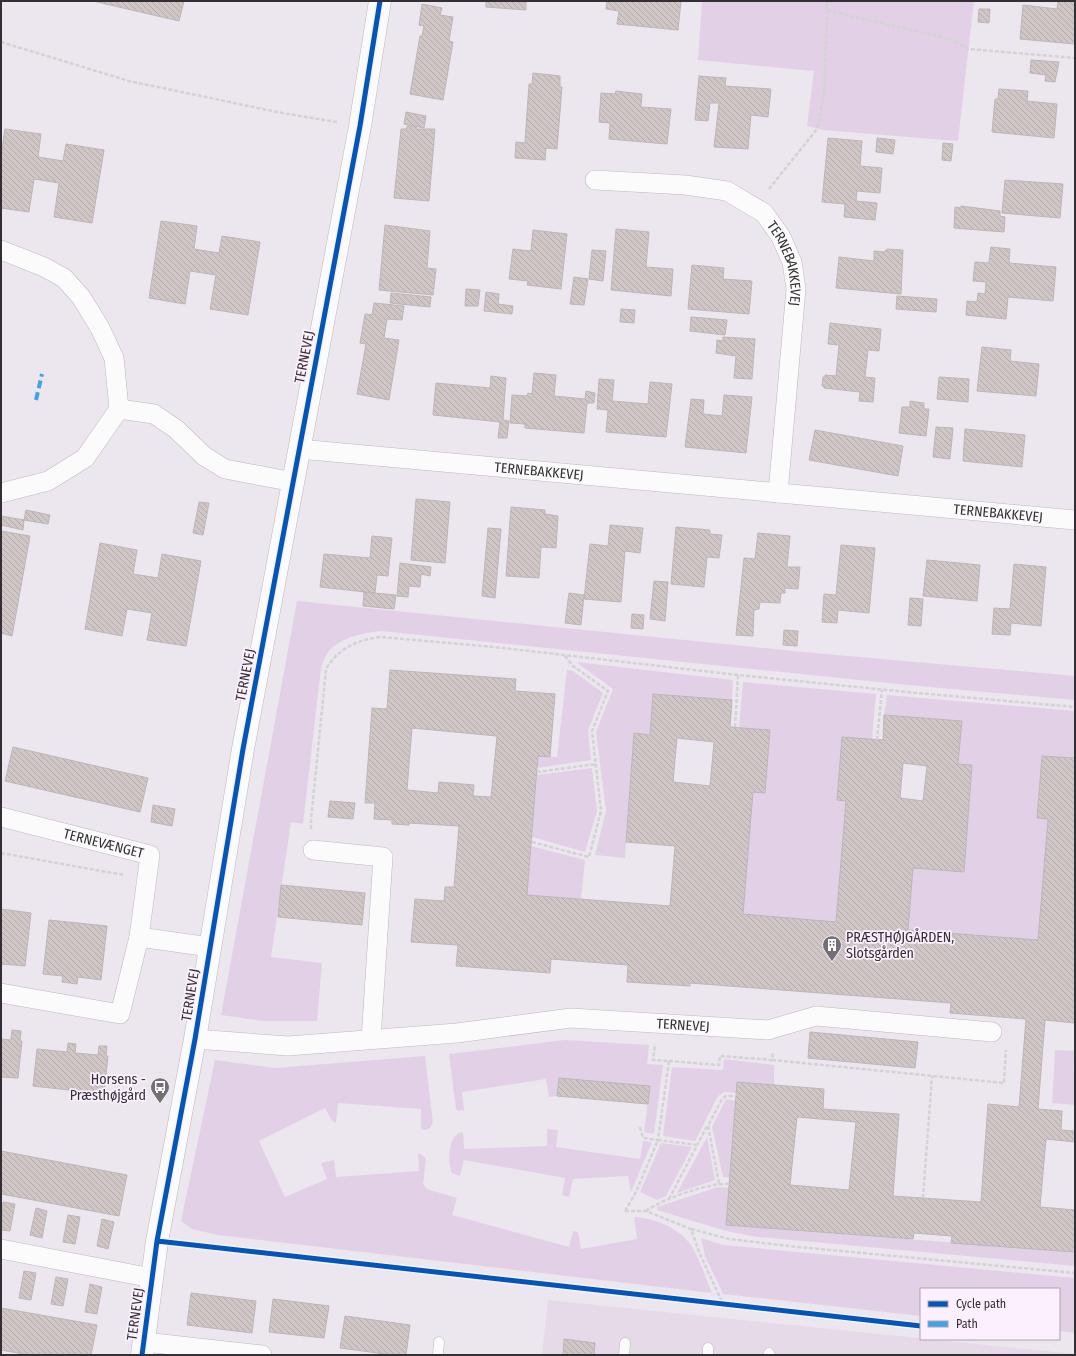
<svg xmlns="http://www.w3.org/2000/svg" width="1076" height="1356" viewBox="0 0 1076 1356" font-family="'Fira Sans Condensed',sans-serif">
	<style>
		.built { fill: #e6dae9 }
		.green { fill: #e2d1e6 }
		.building { fill: url(#building-back-hatch); stroke: #bcb6b9; fill-rule: evenodd }
		.lines { fill: none; stroke-linecap: round; stroke-linejoin: round }
		.service-casing { stroke: #bdb8be; stroke-width: 11 }
		.minor-casing { stroke: #bdb8be; stroke-width: 20 }
		.tertiary-casing { stroke: #bdb8be; stroke-width: 23 }
		.path { stroke: #d3d2d4; stroke-width: 2.5; stroke-dasharray: 4 2; stroke-linecap: butt }
		.service { stroke: #fcfbfc; stroke-width: 10 }
		.minor { stroke: #fcfbfc; stroke-width: 19 }
		.tertiary { stroke: #fcfbfc; stroke-width: 22 }
		.quiet { stroke: #3ea3eb; stroke-width: 4; stroke-dasharray: 8 4; stroke-linecap: butt }
		.cycleway-casing { stroke: #fcf0fe; stroke-width: 8 }
		.cycleway { stroke: #0057b8; stroke-width: 5 }
		.labels { text-anchor: middle; stroke-width: 3.5; stroke-linejoin: round; paint-order: stroke }
		.street-label { font-size: 14px; fill: #332f34; stroke: #fcf0fe }
		.poi-label { font-size: 14px; fill: #332f34; stroke: #fcf0fe; text-anchor: start }
	</style>
	<defs>
		<pattern id="building-back-hatch" width="6" height="6" patternUnits="userSpaceOnUse"><rect width="6" height="6" fill="#d0c6c6"/><path d="M-1 5l2 2M0 0l6 6M5-1l2 2" fill="none" stroke="#b3aaab"/></pattern>
	</defs>
	<rect width="100%" height="100%" fill="#ece6ee"/>
	<path class="built" d="M548,1300L1075,1354V1355H542Z"/>
	<path class="green" d="M702,1H974L958,141L823,130L807,126L814,71L698,60Z
		M297,601L803,652L1075,676V700L908,685L381,631C362,633 342,637 329,651C325,655 323,663 321,668L303,824L291,822L271,957L322,963L317,1021H263L221,1015Z
		M576,662L733,680L732,700L653,694L650,735L634,733L625,858L595,855L606,811L596,732L613,689Z
		M567,670L573,671L603,693L588,730L591,760L537,768L538,756L557,757Z
		M743,682L876,694L872,740L842,738L837,800L846,801L836,922L743,914L753,792H765L770,730L739,727Z
		M887,695L1075,711V758L1042,756L1037,818L1048,819L1038,940L908,930L913,868L964,872L972,765L958,764L962,721L884,715Z
		M592,768L597,811L585,852L532,837L537,775Z
		M531,846L585,860L581,899L527,895Z
		M565,1040L649,1045L647,1064L663,1065L654,1134L644,1132L650,1086L559,1078L557,1096L549,1097L546,1079L462,1092L464,1110L459,1111L456,1109L449,1054Z
		M1055,1050L1075,1051L1073,1071L1075,1072V1105L1052,1103Z
		M425,1056L433,1122L430,1128L426,1130L421,1129V1109L338,1103L336,1123L332,1121L325,1108L259,1141L285,1197L327,1179L321,1163L334,1160L336,1177L419,1171L418,1153L426,1158L423,1184L427,1189L457,1198L452,1215L569,1247L573,1231L578,1232L581,1249L637,1239L634,1217C654,1218 679,1228 691,1245C700,1259 705,1277 712,1293L218,1235L192,1229L181,1221L215,1060L275,1068Z
		M724,1059L774,1065V1085L738,1082L737,1093L725,1092L718,1096L695,1141L663,1136L672,1067L723,1070Z
		M726,1099L736,1101L730,1178L723,1177L712,1127Z
		M547,1129L558,1130L556,1147L640,1159L643,1141L652,1142L631,1192L628,1176L573,1179L569,1197L562,1195L565,1178L464,1160L460,1176L452,1173C447,1163 448,1133 463,1132L464,1149L547,1146Z
		M707,1137L715,1180L677,1193Z
		M661,1143L692,1147L666,1196L657,1200L640,1192Z
		M718,1187L729,1188L727,1225L1075,1252V1266L758,1237L726,1231L657,1210V1207Z
		M701,1238L723,1245L1075,1278V1333L1059,1331V1289H921V1316L723,1294L705,1256Z"/>
	<path class="building" d="M93,1H184L179,21Z
		M486,1L526,2V10L486,7Z
		M607,1H681L678,30L617,24L619,11L606,9Z
		M1058,1H1075V44L1020,39L1023,5L1057,9Z
		M422,4L442,8L440,15L453,17L449,41L453,42L443,100L410,94L420,36H422L424,26L419,25Z
		M979,9H990L989,23L978,22Z
		M1031,60L1059,62L1055,82L1045,81L1046,75L1030,73Z
		M533,73L560,76V87H562L557,149L546,148L545,160L515,158L516,142L525,143L529,84H532Z
		M699,76L726,78L725,86L771,89L768,117L751,115L748,149L714,147L719,103H710L708,121L695,120Z
		M999,89L1028,91L1027,101L1057,104L1054,138L992,132L995,99H998Z
		M616,91L642,94L641,107L671,109L667,144L609,139L610,123L599,122L601,93L615,94Z
		M406,112L426,116L424,128L404,124Z
		M407,126H417L416,129H435L429,201L394,198L401,129H407Z
		M5,129L41,134L38,157L63,161L66,144L104,150L92,223L54,217L59,183L34,179L29,212L1,208V155Z
		M828,138L862,141L860,166L882,168L880,193L857,191L856,201L877,203L875,220L844,217L845,204L822,202Z
		M877,138L895,140L893,154L876,152Z
		M943,143L953,144L951,161L942,160Z
		M1005,180L1063,184L1060,218L1002,213Z
		M961,206L1000,211V216L1005,217L1004,232L954,228L955,207L961,208Z
		M161,221L197,226L194,249L219,253L222,236L260,242L248,315L210,309L216,275L190,271L185,304L149,298Z
		M385,225L430,231L427,268L436,269L433,295L379,290Z
		M616,229L649,232L646,267L673,269L671,296L611,290Z
		M533,230L567,234L561,289L527,285L528,281L509,279L513,249L531,251Z
		M991,247L1010,249L1009,263L1056,267L1053,301L1008,297L1006,319L966,315L967,301L977,302L978,293L985,294L986,282L973,281L975,262L988,263L989,261Z
		M887,249L903,250L901,294L836,288L839,257L874,261V251L884,252Z
		M592,250L606,251L603,281L589,279Z
		M692,265L724,268L723,279L752,281L749,314L688,309Z
		M574,277L588,279L584,305L570,304Z
		M466,289L480,290L478,306H465Z
		M486,292L499,294L498,304L513,306L512,314L484,311Z
		M391,293L431,297L430,307L390,303Z
		M897,296L937,299L936,312L896,309Z
		M374,303L404,306L402,320L387,319L384,338L399,340L389,400L357,394L366,344L360,343L365,314L372,315Z
		M621,309L635,310L634,323L620,322Z
		M691,317L727,320L725,335L690,331Z
		M830,323L881,329L879,351L868,350L865,377L875,378L873,402L859,401L860,392L824,388V386H822L823,377H825V375L836,376L839,345L828,344Z
		M723,337L755,339L752,379L734,378L736,356L716,353L717,340L723,341Z
		M982,347L1011,350L1010,361L1039,364L1036,396L977,391Z
		M534,373L556,375L554,396L585,399L586,391L595,393L594,403H587L584,433L525,428V424L510,423L512,395L527,396L528,393L532,394Z
		M491,376L506,378L503,420L509,421L507,438H498L500,422L433,415L436,383L490,388Z
		M939,377L969,379L968,402L937,399Z
		M599,379L614,380L612,401L648,404L650,382L672,384L666,437L606,432L608,410L597,409Z
		M724,395L752,397L746,453L685,447L691,399L704,400L703,414L722,416Z
		M910,401L924,403V409H929L926,436L899,433L902,407H910Z
		M936,427L953,428L950,459L933,457Z
		M965,429L1025,435L1022,467L963,461Z
		M815,430L903,446L898,476L809,460Z
		M416,499L450,502L445,563L411,560Z
		M199,502L209,503L203,535L193,533Z
		M511,507L545,510V514L558,516L556,548L541,547L539,578L506,576Z
		M26,510L50,515L48,524L24,520Z
		M1,516L24,520L23,530L1,525Z
		M610,525L643,528L640,553L625,551L621,602L584,599L590,544L608,546Z
		M676,527L710,530V534L722,535L719,558L707,557L704,587L671,584Z
		M488,528L501,529L495,598L482,596Z
		M1,531L30,536L12,636L1,633Z
		M758,533L790,536L787,567H800L798,589L785,588V593H781L780,603L760,602L759,609L754,610L753,636L736,635L744,558L755,559Z
		M372,536L392,538L388,576L377,575L375,593L320,587L324,554L370,558Z
		M100,543L137,550L133,574L158,578L162,554L201,561L186,646L147,640L152,613L127,609L122,636L85,629Z
		M841,545L875,548L869,613L838,610L837,623L822,622L824,594L836,595Z
		M927,560L980,565L977,601L923,596Z
		M400,563L431,567L430,576L421,574L420,587L409,586L408,597L397,596Z
		M1014,564L1046,567L1041,626L1011,623L1010,635L992,634L994,608L1010,609Z
		M654,581L668,582L665,621L650,619Z
		M364,592L396,595L394,609L363,606Z
		M569,593L584,595L581,625L565,623Z
		M910,598L923,599L921,626L908,625Z
		M632,614L644,615L643,629L631,628Z
		M784,630L798,631L797,646L783,645Z
		M390,670L516,679L515,691L555,694L550,757L538,756L527,895L670,906L675,846L626,842L634,733L650,735L653,694L732,700L730,727L770,730L765,793L753,792L743,914L836,922L846,801L837,800L842,737L883,740L884,715L962,721L958,764L972,765L964,872L913,868L908,930L1038,940L1048,819L1037,818L1042,756L1075,758V1023L1045,1020L1038,1109L1062,1111L1061,1130L1075,1131V1142L1046,1139L1040,1207L1075,1210V1252L951,1243L952,1236L914,1233L913,1239L726,1225L737,1082L824,1089L823,1109L899,1114L893,1196L981,1202L988,1104L1019,1107L1026,1019L950,1013L951,1003L690,983V986L627,982L628,965L551,959L550,973L456,966L458,945L411,942L415,899L444,901L445,887H454L459,826L409,823V825L392,824V820L374,819L375,803H365L372,708L387,709ZM412,728L497,736L491,797L473,796L474,785L439,782L438,793L407,790ZM677,738L714,742L710,786L673,782ZM903,763L927,766L923,801L900,798ZM797,1117L856,1122L849,1190L790,1185Z
		M13,747L148,778L140,812L5,781Z
		M330,801L355,803L353,819L328,817Z
		M153,805L175,809L172,826L151,822Z
		M281,885L365,893L362,925L278,917Z
		M1,909L31,913L25,966L2,964L1,970Z
		M49,920L107,926L101,980L78,977L77,984L62,982L63,976L43,974Z
		M12,1030L21,1031L20,1041H22L18,1078L1,1077V1039L11,1040Z
		M810,1032L918,1042L915,1068L808,1058Z
		M68,1043L76,1044L75,1053L98,1055L99,1046H107L106,1056H108L104,1094L33,1086L37,1049L67,1052Z
		M559,1078L650,1086L648,1104L557,1096Z
		M1,1151L127,1175L119,1216L1,1194Z
		M3,1202L15,1204L10,1231L1,1230Z
		M36,1208L47,1211L42,1238L30,1235Z
		M68,1215L80,1217L75,1244L63,1242Z
		M102,1219L114,1222L108,1249L97,1246Z
		M24,1271L36,1273L31,1300L19,1298Z
		M56,1277L68,1279L63,1306L51,1304Z
		M90,1284L102,1287L97,1314L85,1312Z
		M191,1293L256,1301L252,1333L187,1325Z
		M273,1299L329,1306L324,1338L269,1332Z
		M1,1308L97,1325L91,1355H29L1,1350Z
		M345,1316L410,1325L406,1355H392L340,1348Z
		M564,1339L595,1343L594,1355H563Z"/>
	<g class="lines">
		<defs>
			<path id="service" d="M438,1355L439,1342
				M624,1355L625,1343
				M708,1355V1348
				M769,1355V1353"/>
			<g id="minor">
				<path id="s1" d="M595,180L685,185L727,191L764,213L781,237L792,262L796,289L778,493"/>
				<path d="M1,250L44,267L64,278L81,297L100,328L114,358L119,409L85,458L48,481L1,493"/>
				<path d="M119,409L154,414L176,429L204,456L225,469L294,482"/>
				<path id="s2" d="M299,449L1075,520"/>
				<path id="s3" d="M1,817L150,855L139,937L120,1014L1,993"/>
				<path d="M313,850L383,857L371,1039"/>
				<path d="M139,937L210,947"/>
				<path id="s4" d="M195,1039L288,1046L457,1033L571,1018L768,1030L816,1016L992,1032"/>
				<path d="M1,1249L152,1278"/>
				<path d="M144,1342L262,1355"/>
			</g>
			<path id="tertiary" d="M142,1355L157,1241L195,1039L243,749L360,126L380,1"/>
		</defs>
		<use href="#service" class="service-casing"/>
		<use href="#minor" class="minor-casing"/>
		<use href="#tertiary" class="tertiary-casing"/>
		<path class="path" d="M827,10L953,40L968,49L1075,58
			M1,42L129,81L282,113L337,122
			M769,189L817,129L824,93L827,10L826,1
			M735,727L738,675
			M877,740L882,690
			M537,772L596,764
			M311,829V820L326,669C338,649 356,640 380,637L494,647L738,675L917,693L1075,707
			M532,842L589,857L601,811L592,731L608,691L573,666L565,656
			M1,853L124,875
			M772,1060L1004,1083L1006,1050
			M669,1061L719,1065L720,1056L772,1060L773,1052
			M640,1127L643,1138L658,1140L669,1061L653,1060L655,1044
			M719,1183L708,1126L722,1099L726,1096H736
			M923,1198L932,1076
			M669,1199L707,1126
			M625,1211H646L691,1229L699,1252L723,1304
			M625,1211L636,1192L658,1140L697,1145
			M646,1211C662,1199 710,1182 730,1184
			M691,1229L729,1239L798,1247L1075,1273"/>
		<use href="#service" class="service"/>
		<use href="#minor" class="minor"/>
		<use href="#tertiary" class="tertiary"/>
		<path class="quiet" d="M36,400L42,374"/>
		<defs>
			<path id="cycleway" d="M157,1241L921,1326
				M142,1355L157,1241L195,1039L243,749L360,126L380,1"/>
		</defs>
		<use href="#cycleway" class="cycleway-casing"/>
		<use href="#cycleway" class="cycleway"/>
	</g>
	<defs>
		<symbol id="building-pin" viewBox="-11 -11 22 30"><path d="M0 17L-7.5 6A9.5 9.5 0 1 1 7.5 6Z" fill="#746f75" stroke="#fcf0fe"/><path d="M-4-6H4V6H1V3H-1V6H-4ZM-2.5-4.3h1.7v1.8h-1.7ZM.8-4.3h1.7v1.8H.8ZM-2.5-1h1.7V.8h-1.7ZM.8-1h1.7V.8H.8Z" fill="#fff"/></symbol>
		<symbol id="bus-pin" viewBox="-11 -11 22 30"><path d="M0 17L-7.5 6A9.5 9.5 0 1 1 7.5 6Z" fill="#746f75" stroke="#fcf0fe"/><path d="M-5-6H5V4H4V6H2V4H-2V6H-4V4H-5ZM-3.5-4V0h7V-4ZM-3.5 1.2v1.5H-2V1.2ZM2 1.2v1.5H3.5V1.2Z" fill="#fff"/></symbol>
	</defs>
	<g fill-rule="evenodd">
		<use href="#building-pin" x="821" y="934" width="22" height="30"/>
		<use href="#bus-pin" x="149" y="1076" width="22" height="30"/>
	</g>
	<g class="labels">
		<g class="street-label">
			<text dy="5" stroke="none"><textPath href="#s1" startOffset="232">TERNEBAKKEVEJ</textPath></text>
			<text transform="translate(304 357) rotate(-79)" y="5">TERNEVEJ</text>
			<text dy="5" stroke="none"><textPath href="#s2" startOffset="241">TERNEBAKKEVEJ</textPath></text>
			<text dy="5" stroke="none"><textPath href="#s2" startOffset="702">TERNEBAKKEVEJ</textPath></text>
			<text transform="translate(245 675) rotate(-79)" y="5">TERNEVEJ</text>
			<text dy="5" stroke="none"><textPath href="#s3" startOffset="106">TERNEVÆNGET</textPath></text>
			<text transform="translate(190 995) rotate(-81)" y="5">TERNEVEJ</text>
			<text dy="5" stroke="none"><textPath href="#s4" startOffset="490">TERNEVEJ</textPath></text>
			<text transform="translate(135 1314) rotate(-82)" y="5">TERNEVEJ</text>
		</g>
		<g class="poi-label">
			<text x="846" y="942">PRÆSTHØJGÅRDEN,<tspan x="846" dy="16">Slotsgården</tspan></text>
			<text x="146" y="1084" text-anchor="end">Horsens -<tspan x="146" dy="16">Præsthøjgård</tspan></text>
		</g>
	</g>
	<rect width="1076" height="1356" fill="none" stroke="#332f34" stroke-width="4"/>
	<rect x="920" y="1288" width="140" height="52" fill="#fcf0fe" stroke="#aca3ad"/>
	<rect x="928" y="1301" width="20" height="6" fill="#0057b8" stroke="#aca3ad"/>
	<text x="956" y="1308" font-size="12" fill="#332f34">Cycle path</text>
	<rect x="928" y="1321" width="20" height="6" fill="#3ea3eb" stroke="#aca3ad"/>
	<text x="956" y="1328" font-size="12" fill="#332f34">Path</text>
</svg>
